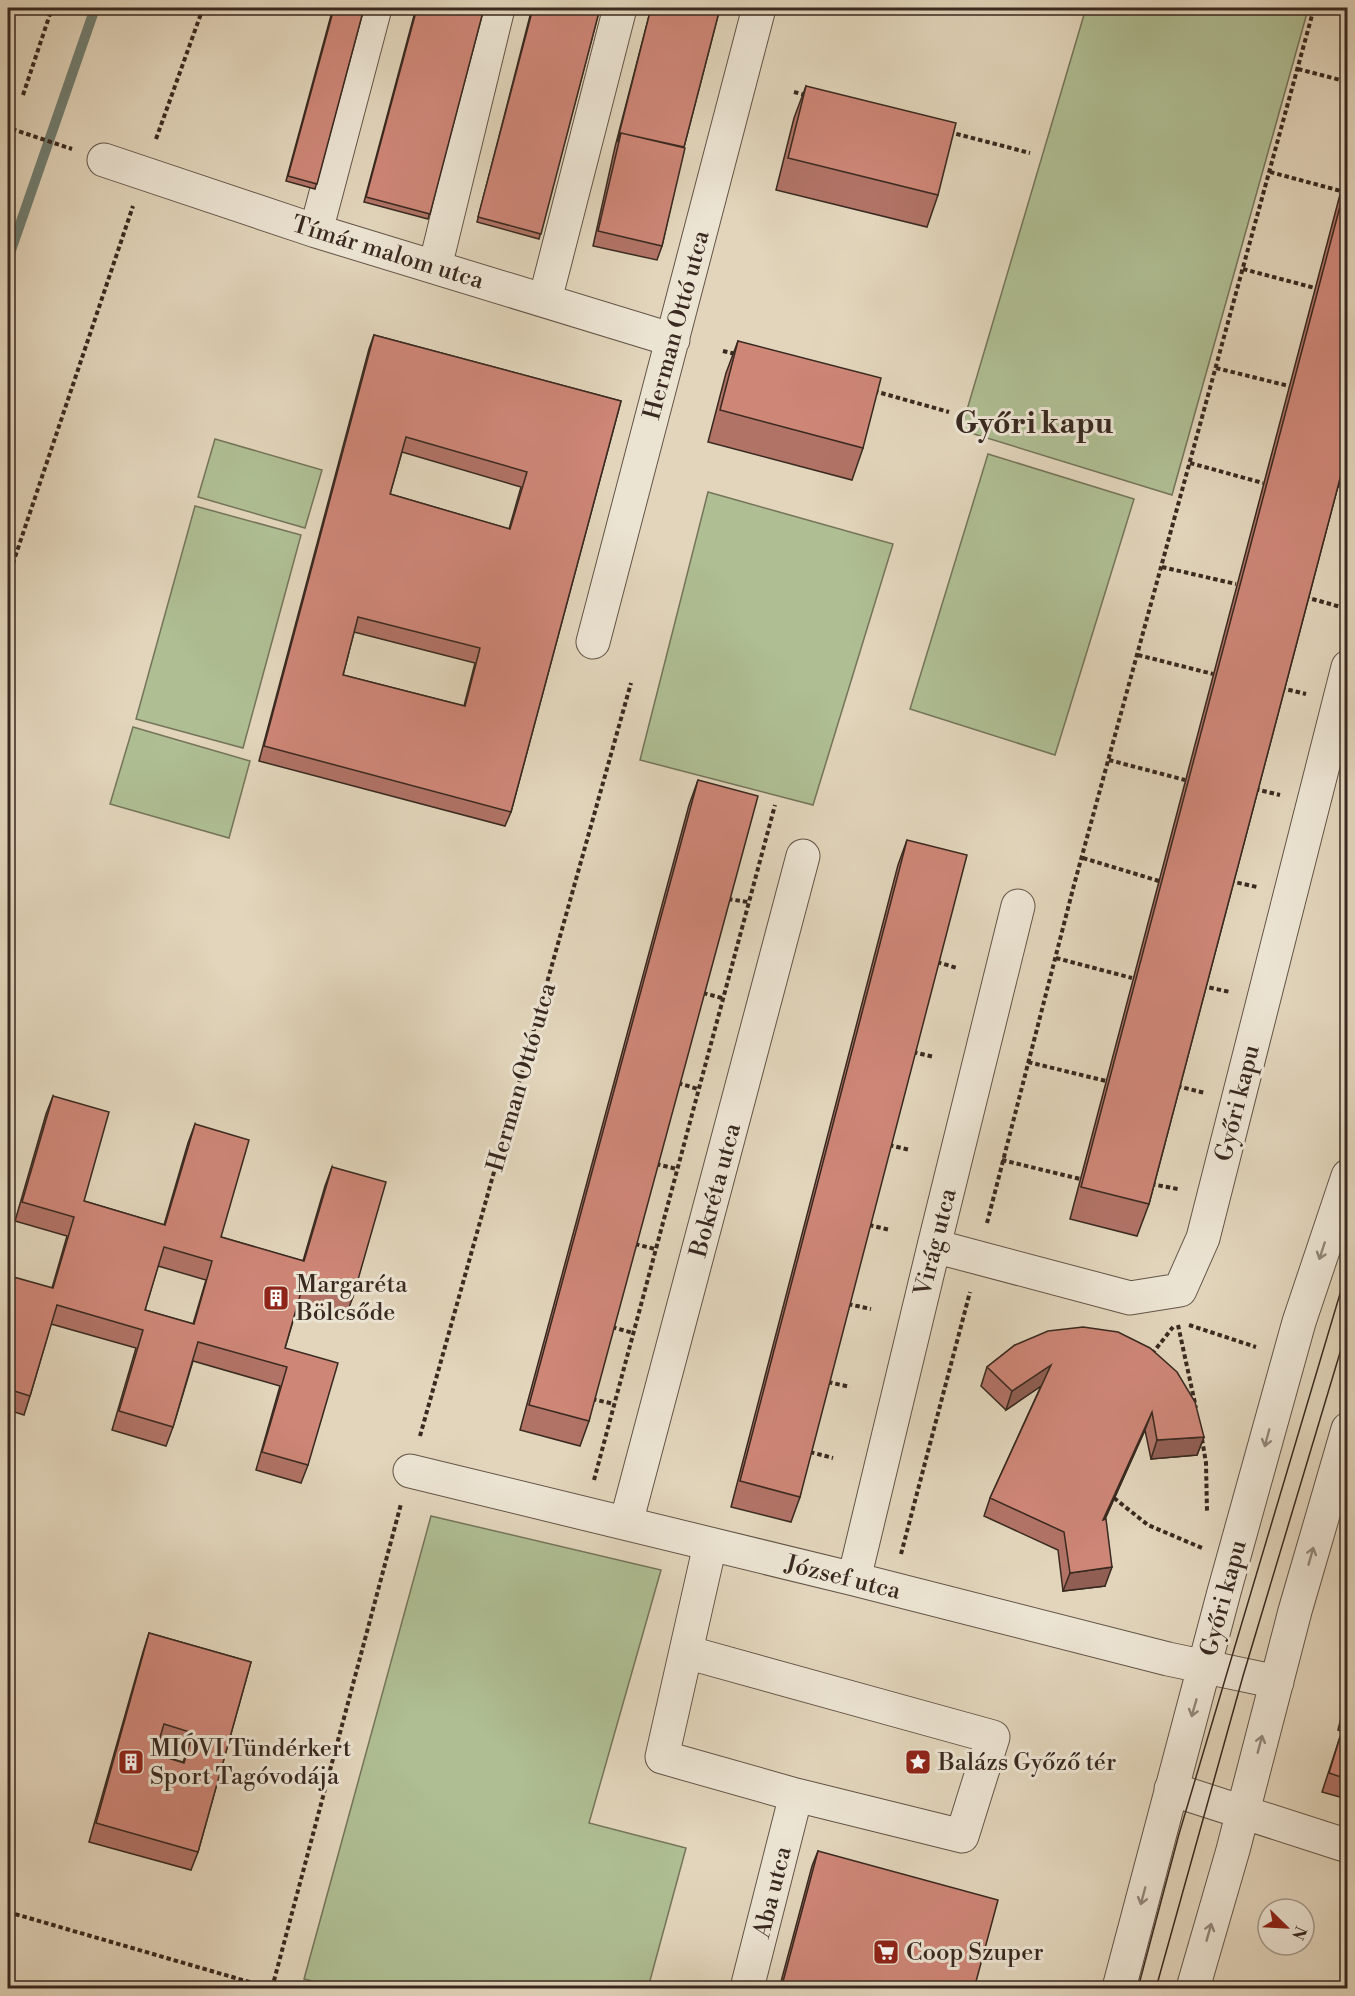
<svg xmlns="http://www.w3.org/2000/svg" width="1355" height="1996" viewBox="0 0 1355 1996" font-family="'Libre Bodoni',serif">
	<style>
		.green { fill: #afbe93; stroke: #74745a; stroke-width: 1.5 }
		.lines { fill: none; stroke-linecap: round; stroke-linejoin: round }
		.stream { stroke: #717f73; stroke-width: 10 }
		.minor-casing { stroke: #635447; stroke-width: 35 }
		.path { stroke: #392920; stroke-width: 4; stroke-dasharray: 4.5 3; stroke-linecap: butt }
		.minor { stroke: #ece4d3; stroke-width: 33 }
		.tram { stroke: #392920; stroke-width: 1.5 }
		.wall { fill: #b17366; stroke: #392920; stroke-width: 1.5; fill-rule: evenodd }
		.shaded-wall { fill: #905e53; stroke: #392920; stroke-width: 1.5 }
		.building { fill: #ce8677; stroke: #392920; stroke-width: 1.5; fill-rule: evenodd }
		.oneway { stroke: #92867a }
		.labels { text-anchor: middle; stroke-width: 6; stroke-linejoin: round; paint-order: stroke }
		.street-label { font-size: 24px; fill: #392920; stroke: #ece4d3 }
		.poi-label { font-size: 24px; fill: #392920; stroke: #ece4d3; text-anchor: start }
		.district-label { font-size: 30px; font-weight: bold; fill: #392920; stroke: #ece4d3 }
	</style>
	<rect width="100%" height="100%" fill="#e2d5bb"/>
	<filter id="stains"><feTurbulence type="fractalNoise" baseFrequency=".00333" numOctaves="4"/><feColorMatrix values="0 0 0 0 .2 0 0 0 0 .09 0 0 0 0 .02 0 0 0 .5 -.17"/></filter>
	<radialGradient id="worn" r=".72"><stop offset=".6" stop-color="#630" stop-opacity="0"/><stop offset="1" stop-color="#630" stop-opacity=".3"/></radialGradient>
	<path class="green" d="M1086,8H1287L1307,13L1172,495L961,430Z
		M215,439L322,470L305,528L198,497Z
		M988,454L1134,499L1055,755L910,709Z
		M708,492L893,544L813,805L640,760Z
		M195,506L301,535L243,748L136,719Z
		M133,727L250,761L229,838L110,804Z
		M431,1516L661,1570L589,1823L686,1848L648,1988H339L304,1979Z"/>
	<g class="lines">
		<path class="stream" d="M8,259L95,8"/>
		<defs>
			<path id="minor" d="M104,160L316,231L673,340
				M316,231L375,8
				M435,267L498,8
				M545,300L620,8
				M593,642L759,8
				M934,1246L1130,1298L1180,1290L1203,1238L1348,667
				M410,1471L854,1579L1168,1659L1277,1682
				M626,1523L803,856
				M854,1579L934,1246L1018,906
				M686,1652L993,1737L962,1836L796,1795L662,1757L710,1545
				M1171,1789L1348,1846
				M747,1988L796,1795
				M1119,1988L1224,1592L1299,1322L1348,1176
				M1193,1988L1233,1850L1295,1611L1348,1429"/>
		</defs>
		<use href="#minor" class="minor-casing"/>
		<path class="path" d="M1298,69L1348,82
			M794,92L805,95
			M23,95L52,8
			M12,129L72,149
			M949,132L1030,153
			M156,139L203,8
			M1270,172L1341,191
			M1243,269L1315,288
			M723,351L736,354
			M1216,368L1289,386
			M874,391L949,412
			M1190,463L1263,483
			M1335,485L1348,488
			M1162,567L1236,584
			M8,578L133,206
			M1305,597L1348,609
			M1138,655L1213,674
			M1281,688L1306,694
			M1109,760L1185,780
			M1255,789L1280,795
			M1083,858L1159,881
			M1230,881L1257,887
			M728,899L748,902
			M1056,958L1132,978
			M937,962L957,968
			M1202,986L1230,992
			M703,993L722,998
			M913,1052L934,1057
			M1028,1062L1106,1081
			M678,1083L698,1089
			M1177,1086L1205,1093
			M889,1145L910,1150
			M1002,1160L1080,1179
			M656,1164L677,1169
			M1151,1184L1178,1189
			M987,1223L1074,885L1314,8
			M869,1225L890,1230
			M635,1244L655,1249
			M848,1304L871,1309
			M1178,1325L1196,1408
			M1189,1325L1256,1347
			M612,1327L633,1333
			M1152,1354L1173,1327
			M828,1382L850,1387
			M592,1399L614,1404
			M420,1436L631,683
			M1202,1439L1206,1463L1207,1512
			M810,1452L833,1458
			M594,1480L775,805
			M1114,1498L1148,1525L1202,1548
			M901,1554L970,1292
			M8,1912L270,1988
			M272,1988L401,1504"/>
		<use href="#minor" class="minor"/>
		<path class="tram" d="M1138,1988L1179,1834L1348,1267
			M1156,1988L1243,1676L1348,1326"/>
	</g>
	<path class="wall" d="M333,8H364L315,189L286,181Z
		M416,8H484L428,219L364,202Z
		M532,8H600L539,239L477,222Z
		M651,8H720L684,147L662,246L657,260L593,246L615,147Z
		M806,86L938,195L927,227L776,190L794,118Z
		M1347,168V452L1149,1204L1137,1236L1070,1219Z
		M374,335L621,401L511,812L505,826L259,761L369,349ZM402,452L521,487L509,529L390,494ZM354,632L475,663L464,706L343,675Z
		M738,341L863,448L852,480L708,442L726,373Z
		M698,780L589,1421L580,1446L520,1430L689,805Z
		M907,840L800,1497L791,1522L731,1507L898,865Z
		M53,1096L84,1201L164,1225L188,1143L195,1124L221,1237L303,1261L325,1186L332,1167L353,1297L346,1315L299,1301L285,1348L308,1465L301,1483L256,1470L280,1386L193,1361L173,1427L166,1446L112,1430L136,1348L51,1324L30,1396L24,1415L8,1410V1281L52,1288L67,1236L15,1221L46,1114ZM158,1266L206,1280L193,1324L145,1310Z
		M1015,1345L1204,1437L1197,1455L1151,1459L1145,1430L1105,1519V1586L1063,1591L1058,1550L984,1516L990,1498L1041,1386L1006,1410L981,1386L987,1367Z
		M149,1633L251,1662L198,1852L191,1870L89,1842L143,1652ZM158,1743L187,1752L183,1762L155,1754Z
		M1347,1694V1733L1338,1730Z
		M1340,1737L1347,1739V1799L1322,1792Z
		M818,1851L974,1989H779L812,1866Z"/>
	<path class="shaded-wall" d="M1051,1365L1044,1384L1006,1410L1012,1391Z
		M1152,1412L1145,1430L1096,1539L1103,1520Z
		M1204,1437L1197,1455L1151,1459L1157,1440Z
		M1112,1567L1105,1586L1063,1591L1070,1573Z"/>
	<path class="building" d="M334,8H364L317,184L288,176Z
		M417,8H484L430,214L366,197Z
		M533,8H600L541,234L478,217Z
		M651,8H720L684,147L621,133L617,142Z
		M806,86L956,123L938,195L788,158Z
		M621,133L685,148L662,246L598,231Z
		M1347,180V452L1149,1204L1081,1187Z
		M374,335L621,401L511,812L264,746ZM406,437L527,472L510,529L390,494ZM358,617L480,648L465,706L343,675Z
		M738,341L881,378L863,448L720,410Z
		M698,780L758,796L589,1421L529,1405Z
		M907,840L967,855L800,1497L740,1481Z
		M53,1096L109,1112L84,1201L165,1225L195,1124L249,1140L221,1237L304,1261L332,1167L386,1182L353,1297L304,1282L285,1348L338,1363L308,1465L262,1452L287,1367L198,1342L173,1427L119,1411L143,1330L57,1305L30,1396L8,1389V1283L10,1276L53,1288L74,1217L22,1202ZM164,1247L212,1261L194,1324L145,1310Z
		M1083,1327L1118,1332L1150,1348L1177,1372L1195,1402L1204,1437L1157,1440L1152,1412L1103,1520L1106,1519L1112,1567L1070,1573L1064,1532L990,1498L1051,1365L1012,1391L987,1367L1015,1345L1048,1331Z
		M149,1633L251,1662L198,1852L96,1823ZM164,1724L193,1733L184,1763L155,1754Z
		M1347,1699V1717L1343,1716Z
		M1340,1737L1347,1739V1779L1329,1773Z
		M818,1851L998,1900L974,1989H781Z"/>
	<defs><path id="oneway-shaft" d="M-6 0H5M1.5-3L5.5 0L1.5 3" fill="none" stroke-width="1.6" stroke-linecap="round" stroke-linejoin="round" transform="scale(1.5)"/></defs>
	<g class="oneway">
		<use href="#oneway-shaft" transform="translate(1322 1251) rotate(108)"/>
		<use href="#oneway-shaft" transform="translate(1267 1438) rotate(105)"/>
		<use href="#oneway-shaft" transform="translate(1311 1556) rotate(-74)"/>
		<use href="#oneway-shaft" transform="translate(1194 1708) rotate(106)"/>
		<use href="#oneway-shaft" transform="translate(1260 1744) rotate(-75)"/>
		<use href="#oneway-shaft" transform="translate(1143 1896) rotate(105)"/>
		<use href="#oneway-shaft" transform="translate(1209 1932) rotate(-74)"/>
	</g>
	<defs>
		<symbol id="building-square" viewBox="-11 -11 22 22"><rect x="-9" y="-9" width="18" height="18" rx="4" fill="#8f2418" stroke="#ece4d3"/><path d="M-4-6H4V6H1V3H-1V6H-4ZM-2.5-4.3h1.7v1.8h-1.7ZM.8-4.3h1.7v1.8H.8ZM-2.5-1h1.7V.8h-1.7ZM.8-1h1.7V.8H.8Z" fill="#fff"/></symbol>
		<symbol id="sight-square" viewBox="-11 -11 22 22"><rect x="-9" y="-9" width="18" height="18" rx="4" fill="#8f2418" stroke="#ece4d3"/><path d="M0-6L1.8-2.2L6-1.7L2.9 1.2L3.7 5.4L0 3.3L-3.7 5.4L-2.9 1.2L-6-1.7L-1.8-2.2Z" fill="#fff"/></symbol>
		<symbol id="supermarket-square" viewBox="-11 -11 22 22"><rect x="-9" y="-9" width="18" height="18" rx="4" fill="#8f2418" stroke="#ece4d3"/><path d="M-6-5.5h2.5l.6 2H6L4.5 2H-2.5L-4.4-4H-6ZM-1.5 3.2a1.3 1.3 0 1 0 .1 0ZM3 3.2a1.3 1.3 0 1 0 .1 0Z" fill="#fff"/></symbol>
	</defs>
	<g fill-rule="evenodd">
		<use href="#building-square" x="261" y="1283" width="30" height="30"/>
		<use href="#building-square" x="116" y="1747" width="30" height="30"/>
		<use href="#sight-square" x="903" y="1747" width="30" height="30"/>
		<use href="#supermarket-square" x="871" y="1937" width="30" height="30"/>
	</g>
	<g class="labels">
		<g class="street-label">
			<text transform="translate(388 252) rotate(17)" y="8">Tímár malom utca</text>
			<text transform="translate(676 325) rotate(-75)" y="8">Herman Ottó utca</text>
			<text transform="translate(521 1077) rotate(-74)" y="8">Herman Ottó utca</text>
			<text transform="translate(1237 1103) rotate(-76)" y="8">Győri kapu</text>
			<text transform="translate(715 1190) rotate(-75)" y="8">Bokréta utca</text>
			<text transform="translate(935 1242) rotate(-76)" y="8">Virág utca</text>
			<text transform="translate(843 1577) rotate(14)" y="8">József utca</text>
			<text transform="translate(1223 1598) rotate(-75)" y="8">Győri kapu</text>
			<text transform="translate(772 1892) rotate(-76)" y="8">Aba utca</text>
		</g>
		<g class="poi-label">
			<text x="296" y="1292">Margaréta<tspan x="296" dy="28">Bölcsőde</tspan></text>
			<text x="150" y="1756">MIÓVI Tündérkert<tspan x="150" dy="28">Sport Tagóvodája</tspan></text>
			<text x="938" y="1770">Balázs Győző tér</text>
			<text x="906" y="1960">Coop Szuper</text>
		</g>
		<g class="district-label">
			<text x="1034" y="433">Győri kapu</text>
		</g>
	</g>
	<rect width="1355" height="1996" fill="none" stroke="#e2d5bb" stroke-width="30"/>
	<rect x="9" y="9" width="1337" height="1978" fill="none" stroke="#392920" stroke-width="3"/>
	<rect x="15" y="15" width="1325" height="1966" fill="none" stroke="#392920" stroke-width="1.5"/>
	<g transform="translate(1286 1927) rotate(114)"><circle r="28" fill="#ece4d3" stroke="#a4998b" stroke-width="1.5"/>
	<path d="M0-4.5L10 22L0 15L-10 22Z" fill="#8f2418"/>
	<text y="-9" font-size="16" font-weight="bold" text-anchor="middle" fill="#392920">N</text>
	</g>
	<rect width="100%" height="100%" filter="url(#stains)"/>
	<rect width="100%" height="100%" fill="url(#worn)"/>
</svg>
